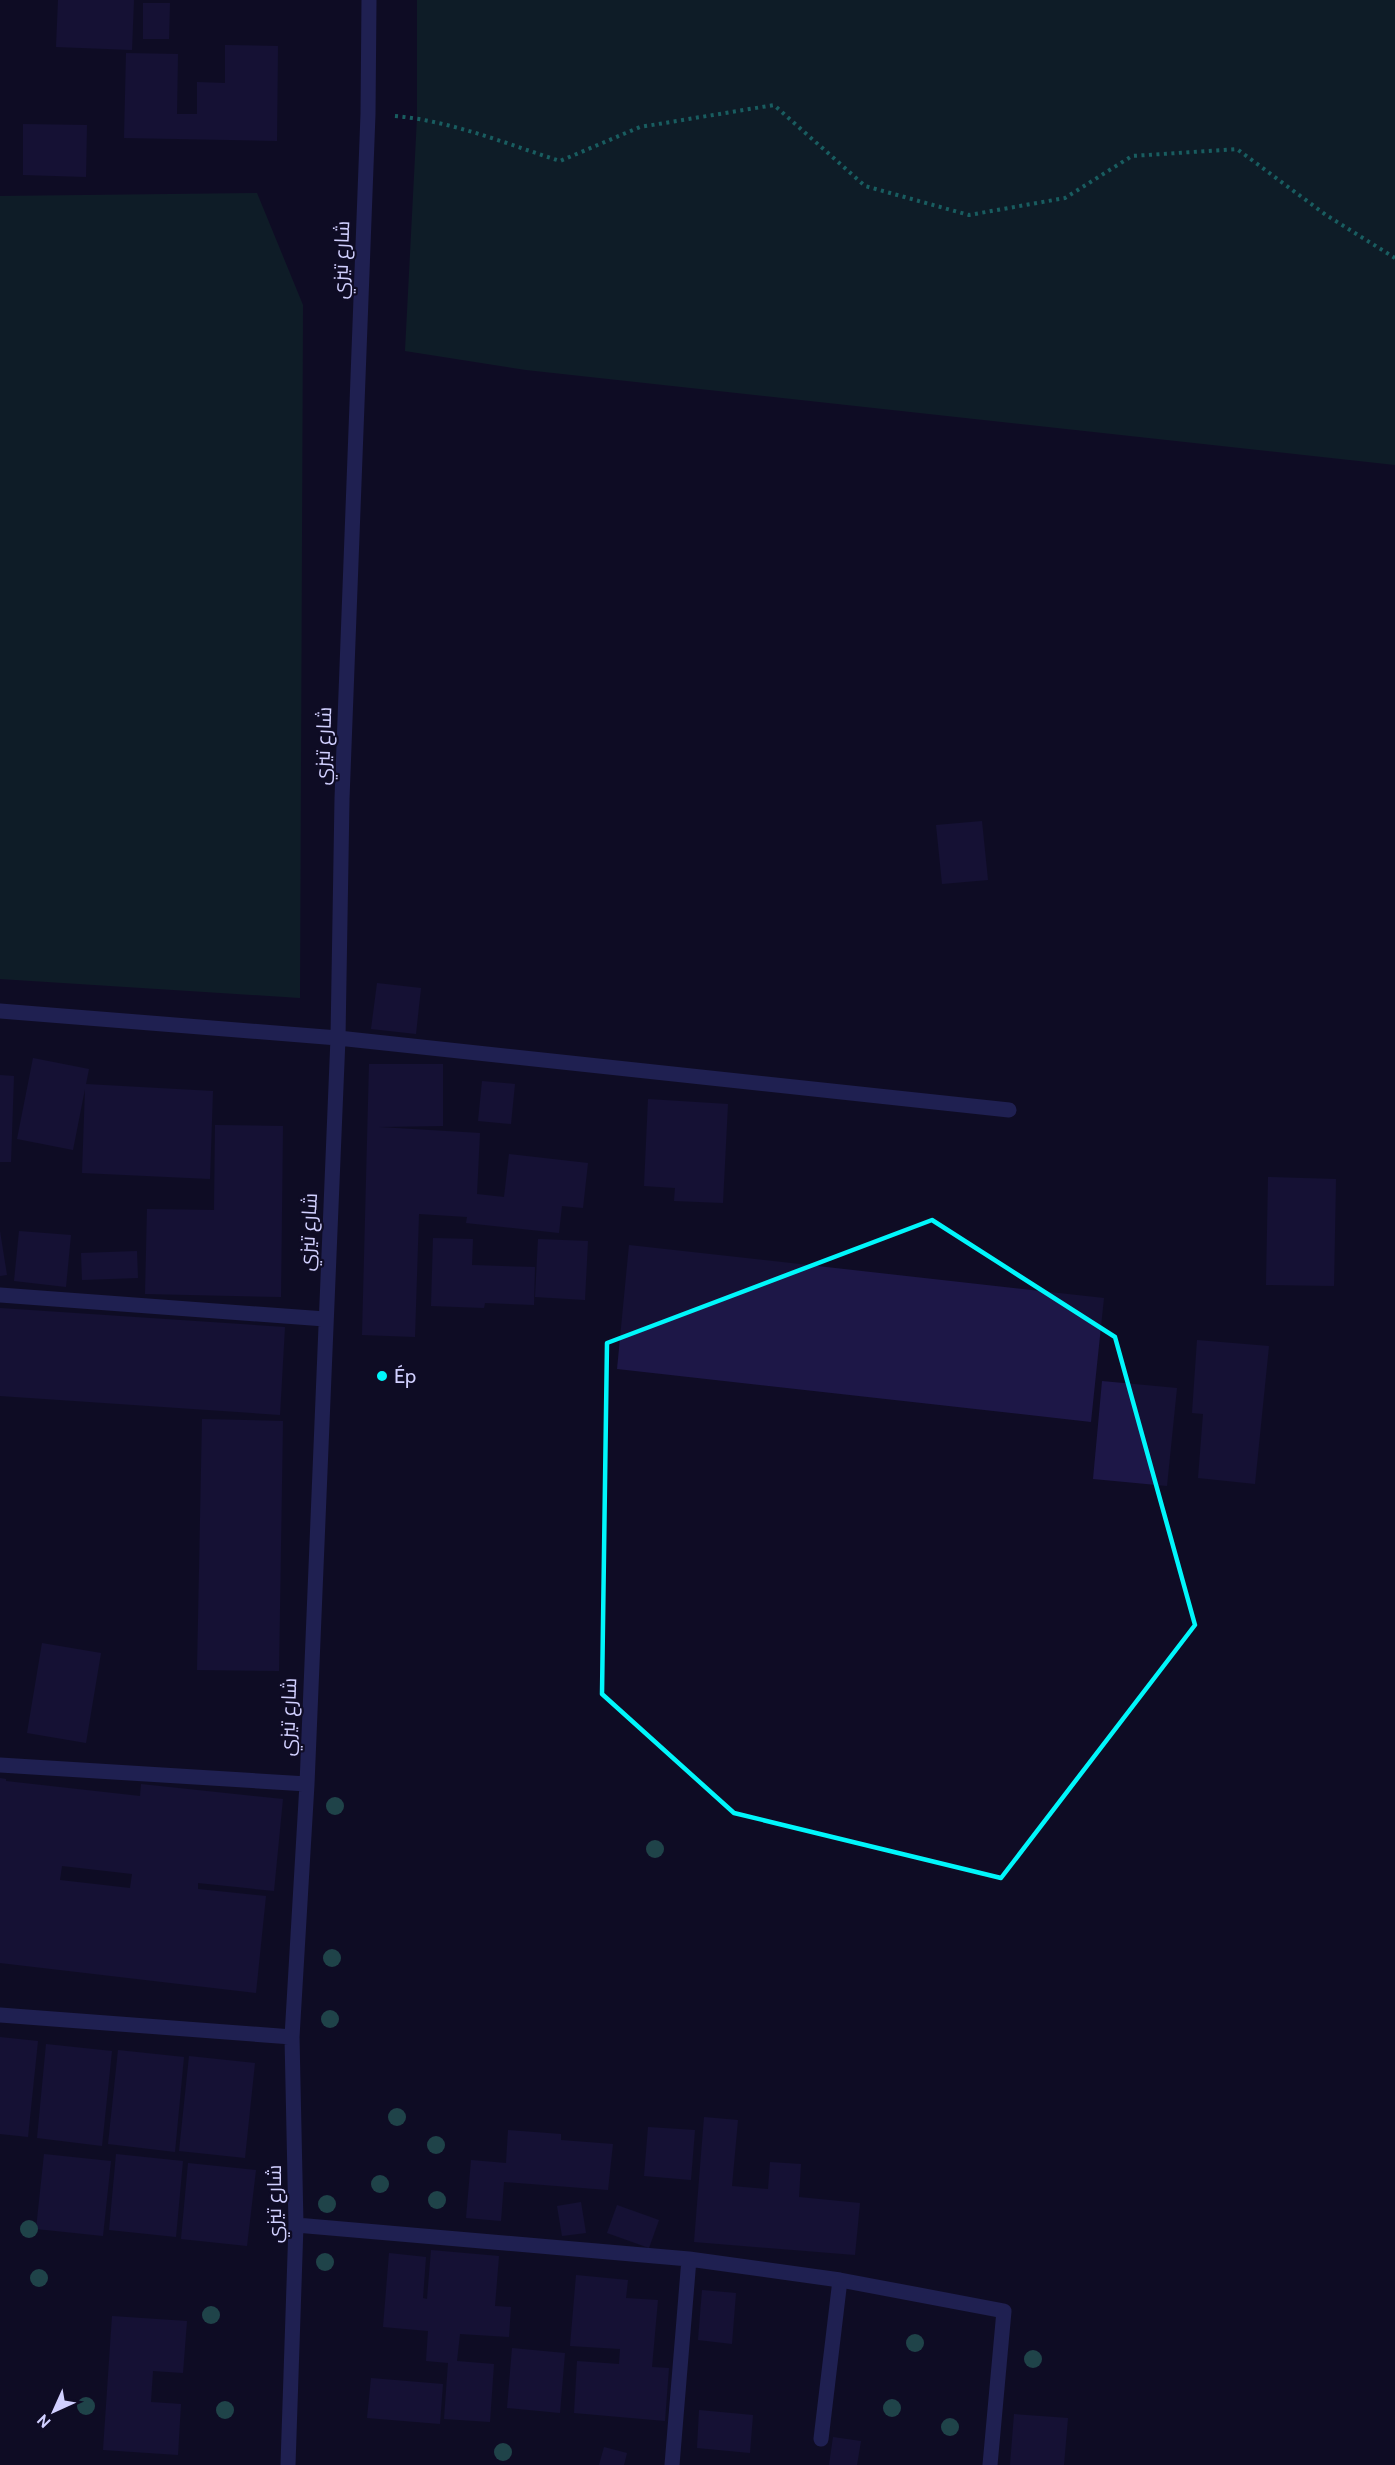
<svg xmlns="http://www.w3.org/2000/svg" width="1395" height="2465" viewBox="0 0 1395 2465" font-family="Cabin,Cairo,sans-serif">
	<style>
		.green { fill: #0f2f2b }
		.building { fill: #1d1747; fill-rule: evenodd }
		.lines { fill: none; stroke-linecap: round; stroke-linejoin: round }
		.path { stroke: #25bea8; stroke-width: 4; stroke-dasharray: 3 4.5; stroke-linecap: butt }
		.minor { stroke: #343887; stroke-width: 15 }
		.tree { fill: #348575 }
		.marked { fill: none; stroke: #00f7fb; stroke-width: 4.5; stroke-linejoin: round }
		.poi-dot { fill: #00f7fb; stroke: #0f0c25; stroke-width: 2 }
		.labels { text-anchor: middle; stroke-width: 4.5; stroke-linejoin: round; paint-order: stroke }
		.street-label { font-size: 20px; fill: #d1d0ff; stroke: #0f0c25 }
		.poi-label { font-size: 20px; fill: #d1d0ff; stroke: #0f0c25; text-anchor: start }
	</style>
	<rect width="100%" height="100%" fill="#0f0c25"/>
	<path class="green" d="M417,0H1395V465L526,370L405,351L417,118Z
		M257,193L303,305L300,998L0,979V196Z"/>
	<path class="building" d="M58,0H134L132,50L56,47Z
		M143,3H170L169,39H143Z
		M225,45L278,46L277,141L124,138L126,53L178,54L177,114H197V82L225,83Z
		M23,124L87,125L86,177L23,175Z
		M982,821L988,880L942,884L936,825Z
		M377,983L421,988L416,1034L371,1029Z
		M33,1058L89,1069L86,1084L213,1091L210,1179L82,1173L85,1089L73,1150L17,1139Z
		M369,1064H443V1126L379,1127L480,1133L477,1194L504,1197L509,1154L588,1163L583,1208L562,1206L559,1233L466,1223L467,1217L419,1214L415,1337L362,1335Z
		M0,1075L14,1076L11,1162H0Z
		M482,1081L515,1084L511,1124L478,1121Z
		M648,1099L728,1104L723,1203L674,1201L675,1188L644,1186Z
		M215,1125L283,1126L281,1297L145,1294L147,1209L214,1210Z
		M1268,1177L1336,1179L1334,1286L1266,1285Z
		M0,1231L7,1275L0,1276Z
		M19,1231L71,1235L66,1287L14,1281Z
		M433,1238L473,1239L472,1265L535,1267L534,1305L485,1303L484,1308L431,1306Z
		M538,1239L588,1241L585,1300L535,1297Z
		M629,1245L1104,1298L1091,1422L617,1369Z
		M137,1251L138,1278L82,1280L81,1253Z
		M0,1308L285,1327L280,1415L0,1396Z
		M1197,1340L1269,1346L1255,1484L1198,1478L1203,1414L1192,1413Z
		M1102,1381L1177,1388L1167,1486L1093,1479Z
		M202,1419L283,1421L279,1671L197,1670Z
		M42,1643L101,1653L86,1743L27,1733Z
		M0,1778L6,1779V1781L140,1796L141,1784L283,1799L274,1891L198,1883V1889L266,1896L256,1993L0,1963ZM62,1866L132,1874L130,1888L60,1880Z
		M0,2037L38,2041L28,2137L0,2134Z
		M46,2044L112,2051L102,2146L37,2138Z
		M118,2050L184,2057L175,2152L108,2144Z
		M189,2056L255,2063L245,2158L179,2151Z
		M704,2117L738,2120L732,2186L768,2189L770,2162L801,2164L799,2197L860,2203L855,2255L694,2242Z
		M648,2127L695,2130L691,2180L644,2176Z
		M508,2130L561,2134V2140L613,2144L608,2190L504,2182L501,2221L466,2218L471,2160L506,2163Z
		M44,2154L111,2161L103,2236L36,2229Z
		M116,2154L183,2161L176,2237L109,2230Z
		M188,2163L256,2170L247,2246L181,2239Z
		M581,2202L586,2233L562,2236L557,2206Z
		M617,2205L659,2220L649,2248L607,2233Z
		M431,2250L499,2256L495,2306L511,2307L509,2337L460,2334L457,2361L494,2364L490,2422L444,2419L448,2363L426,2361L428,2331L383,2327L389,2253L426,2257L423,2298L427,2299Z
		M576,2275L628,2280L626,2298L658,2300L652,2367L669,2368L665,2421L574,2413L577,2361L619,2364L620,2349L570,2346Z
		M702,2290L736,2293L732,2344L698,2340Z
		M112,2316L187,2321L183,2373L153,2371L151,2402L181,2404L178,2455L103,2450Z
		M512,2348L565,2353L560,2413L507,2408Z
		M371,2378L443,2384L440,2424L367,2418Z
		M699,2410L753,2415L750,2453L697,2448Z
		M1014,2414L1068,2418L1064,2465H1010Z
		M833,2437L861,2441L857,2465H829Z
		M604,2447L627,2453L624,2465H599Z"/>
	<g class="lines">
		<path class="path" d="M395,116C452,121 507,144 560,161L640,127L774,105L865,186L969,215L1065,198L1132,156L1237,149L1326,215L1395,258"/>
		<path class="minor" d="M0,1011L338,1038L1009,1110
			M0,1295L325,1319
			M0,1765L307,1784
			M0,2015L292,2037
			M296,2225L689,2259L840,2280L1004,2311L990,2465
			M821,2439L840,2280
			M288,2465L296,2225L292,2037L307,1784L338,1038L342,799L368,114L369,0
			M672,2465L689,2259"/>
	</g>
	<g class="tree">
		<circle cx="335" cy="1806" r="9"/>
		<circle cx="655" cy="1849" r="9"/>
		<circle cx="332" cy="1958" r="9"/>
		<circle cx="330" cy="2019" r="9"/>
		<circle cx="397" cy="2117" r="9"/>
		<circle cx="436" cy="2145" r="9"/>
		<circle cx="380" cy="2184" r="9"/>
		<circle cx="437" cy="2200" r="9"/>
		<circle cx="327" cy="2204" r="9"/>
		<circle cx="29" cy="2229" r="9"/>
		<circle cx="325" cy="2262" r="9"/>
		<circle cx="39" cy="2278" r="9"/>
		<circle cx="211" cy="2315" r="9"/>
		<circle cx="915" cy="2343" r="9"/>
		<circle cx="1033" cy="2359" r="9"/>
		<circle cx="86" cy="2406" r="9"/>
		<circle cx="892" cy="2408" r="9"/>
		<circle cx="225" cy="2410" r="9"/>
		<circle cx="950" cy="2427" r="9"/>
		<circle cx="503" cy="2452" r="9"/>
	</g>
	<path d="M0 0H1395V2465H0ZM932,1220L1115,1337L1195,1625L1001,1878L734,1813L602,1694L607,1343Z" fill="#0f0c25" fill-opacity=".55" fill-rule="evenodd"/>
	<path class="marked" d="M932,1220L1115,1337L1195,1625L1001,1878L734,1813L602,1694L607,1343Z"/>
	<circle class="poi-dot" cx="382" cy="1376" r="6"/>
	<g class="labels">
		<g class="street-label">
			<text transform="translate(341 260) rotate(-88)" y="7">شارع تيزي</text>
			<text transform="translate(323 746) rotate(-88)" y="7">شارع تيزي</text>
			<text transform="translate(308 1232) rotate(-87)" y="7">شارع تيزي</text>
			<text transform="translate(288 1717) rotate(-88)" y="7">شارع تيزي</text>
			<text transform="translate(274 2204) rotate(-90)" y="7">شارع تيزي</text>
		</g>
		<g class="poi-label">
			<text x="394" y="1383">Ép</text>
		</g>
	</g>
	<g transform="translate(54 2411) rotate(225)" stroke="#0f0c25" stroke-width="4.5" paint-order="stroke">
	<path d="M0-4.5L10 22L0 15L-10 22Z" fill="#d1d0ff"/>
	<text y="-9" font-size="16" font-weight="bold" text-anchor="middle" fill="#d1d0ff">N</text>
	</g>
</svg>
